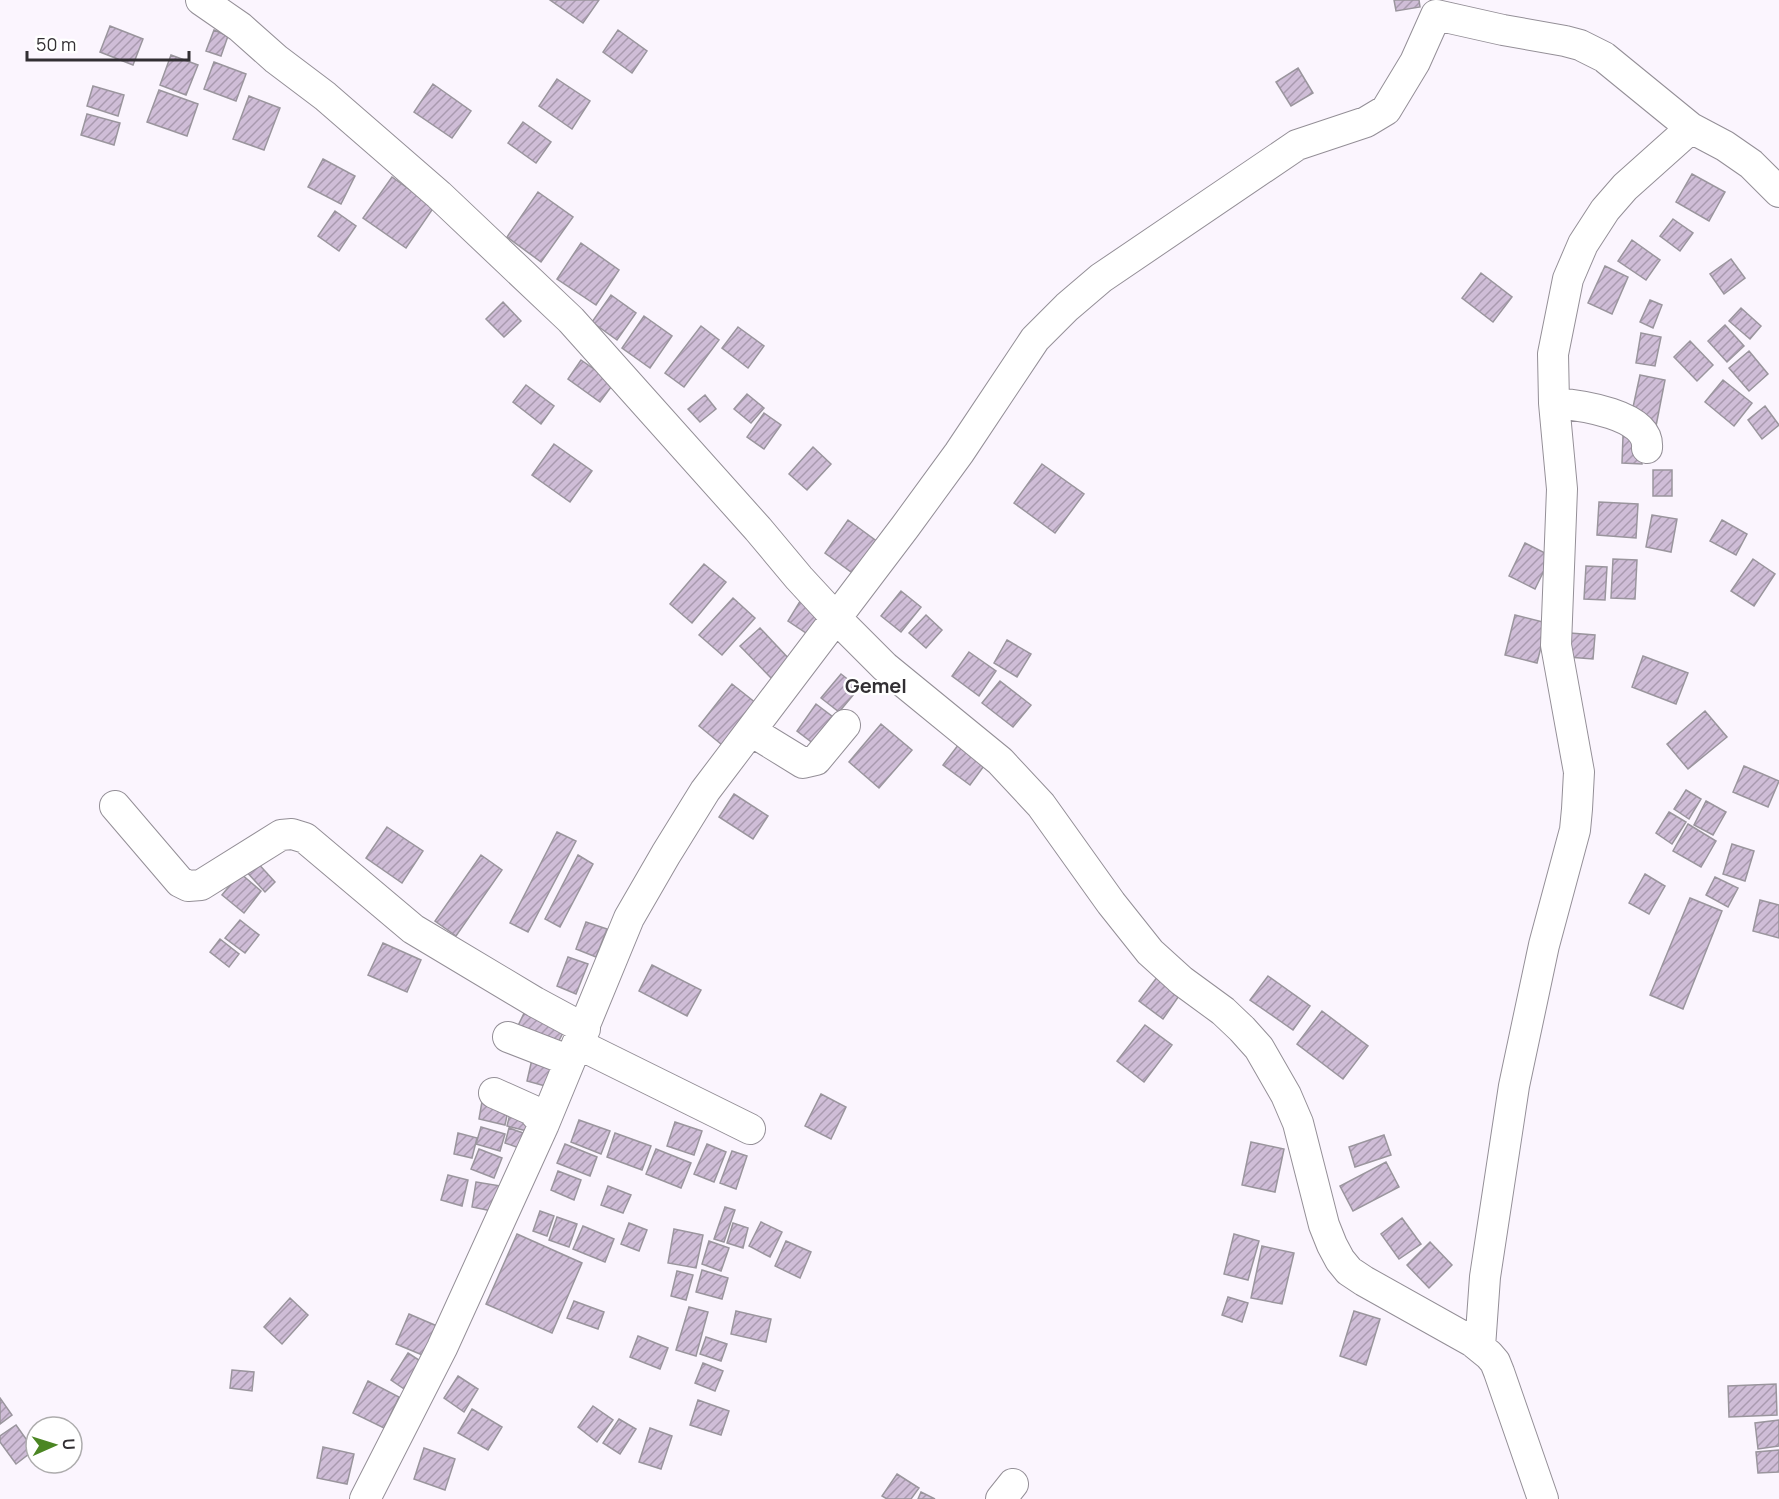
<svg xmlns="http://www.w3.org/2000/svg" width="1779" height="1499" viewBox="0 0 1779 1499" font-family="Manrope,sans-serif">
	<style>
		.building { fill: url(#building-hatch); stroke: #9a959d; stroke-width: 1.5 }
		.lines { fill: none; stroke-linecap: round; stroke-linejoin: round }
		.minor-casing { stroke: #948f97; stroke-width: 32 }
		.minor { stroke: #fff; stroke-width: 30 }
		.labels { text-anchor: middle; stroke-width: 4.5; stroke-linejoin: round; paint-order: stroke }
		.quarter-label { font-size: 20px; font-weight: bold; fill: #322f33; stroke: #fff }
	</style>
	<defs>
		<pattern id="building-hatch" width="6" height="6" patternUnits="userSpaceOnUse" patternTransform="scale(1.5)"><rect width="6" height="6" fill="#cfbdd7"/><path d="M-1 1l2-2M0 6l6-6M5 7l2-2" fill="none" stroke="#a99aaf"/></pattern>
	</defs>
	<rect width="100%" height="100%" fill="#fbf5fe"/>
	<path class="building" d="M550,0H599L583,23Z
		M1394,0H1419L1420,7L1396,11Z
		M110,26L143,39L133,65L100,52Z
		M214,30L228,36L221,56L206,51Z
		M618,30L647,51L632,73L603,52Z
		M171,55L198,65L186,95L160,85Z
		M214,62L246,74L236,101L204,89Z
		M1298,68L1313,93L1291,106L1276,82Z
		M557,79L590,101L572,129L539,106Z
		M433,84L471,111L452,138L414,112Z
		M93,86L124,95L118,116L87,106Z
		M159,90L198,104L187,136L147,122Z
		M249,96L280,108L264,150L233,139Z
		M87,114L120,123L114,145L81,135Z
		M523,122L551,142L536,163L508,143Z
		M323,159L355,176L341,204L308,187Z
		M1692,174L1725,192L1709,221L1676,202Z
		M392,177L434,207L406,248L363,218Z
		M538,192L573,217L541,262L507,237Z
		M335,211L356,226L339,251L318,236Z
		M1673,219L1693,233L1680,251L1660,236Z
		M1632,240L1660,260L1646,280L1618,261Z
		M581,243L619,270L596,305L557,279Z
		M1731,259L1745,278L1724,294L1710,274Z
		M1605,266L1628,277L1612,314L1588,303Z
		M1481,273L1512,297L1493,322L1462,298Z
		M611,295L636,313L617,340L592,322Z
		M1650,300L1662,305L1653,328L1640,322Z
		M503,302L521,321L504,337L486,319Z
		M1741,308L1761,326L1750,339L1729,321Z
		M644,316L672,336L650,368L622,348Z
		M1725,325L1744,346L1727,362L1708,341Z
		M701,326L719,340L684,387L665,373Z
		M738,327L764,346L748,368L722,348Z
		M1641,333L1661,337L1655,366L1636,363Z
		M1690,341L1713,365L1697,381L1674,357Z
		M1749,351L1768,374L1749,391L1729,368Z
		M581,360L614,383L600,402L568,379Z
		M1640,375L1665,380L1656,426L1630,421Z
		M1723,380L1752,403L1734,426L1705,402Z
		M526,385L554,406L541,424L513,402Z
		M747,394L764,408L751,423L734,409Z
		M705,395L716,409L700,422L688,409Z
		M1765,406L1779,425L1762,439L1748,420Z
		M764,413L781,425L764,449L747,437Z
		M1623,436L1643,437L1642,464L1622,463Z
		M554,444L592,471L570,502L532,475Z
		M813,447L831,464L807,490L789,474Z
		M1042,464L1084,494L1055,533L1014,503Z
		M1653,470H1672V496H1653Z
		M1599,502L1638,504L1636,538L1597,535Z
		M1652,515L1677,519L1671,552L1646,547Z
		M848,520L886,548L862,580L825,553Z
		M1722,520L1747,534L1736,555L1710,541Z
		M1525,543L1551,556L1535,589L1509,576Z
		M1613,559L1637,560L1635,599L1611,598Z
		M1753,559L1775,574L1754,606L1731,591Z
		M704,564L726,582L692,623L670,604Z
		M1586,566L1607,567L1605,600L1584,599Z
		M901,591L921,607L901,632L881,616Z
		M733,598L755,618L722,655L699,635Z
		M802,598L823,613L809,635L788,621Z
		M926,615L942,630L926,648L909,633Z
		M1515,615L1547,623L1537,663L1505,655Z
		M760,628L791,661L772,679L740,646Z
		M1570,633L1595,635L1593,659L1568,657Z
		M1007,640L1031,654L1017,677L994,663Z
		M969,652L996,671L979,696L952,676Z
		M1643,656L1688,673L1676,704L1632,687Z
		M841,674L859,688L839,712L821,698Z
		M1000,681L1031,705L1013,727L982,703Z
		M732,684L761,707L727,749L699,726Z
		M816,704L833,717L814,744L797,731Z
		M1705,711L1727,737L1688,769L1667,744Z
		M881,724L912,750L879,788L849,762Z
		M962,740L989,759L970,785L943,765Z
		M1744,766L1779,781L1768,807L1733,792Z
		M1686,790L1701,799L1689,819L1674,809Z
		M734,794L768,816L753,839L719,817Z
		M1706,801L1726,812L1713,835L1694,825Z
		M1669,812L1686,822L1672,844L1656,833Z
		M1688,824L1716,841L1701,867L1673,851Z
		M387,827L423,851L402,883L366,858Z
		M557,832L576,841L528,932L510,923Z
		M1732,844L1754,851L1745,881L1723,874Z
		M481,855L502,870L456,936L435,921Z
		M578,855L593,864L560,927L545,919Z
		M254,859L275,882L265,892L244,869Z
		M240,873L261,891L244,913L222,895Z
		M1645,874L1665,886L1649,914L1629,903Z
		M1715,877L1738,888L1728,907L1706,895Z
		M1690,898L1722,911L1683,1009L1650,995Z
		M1760,900L1779,905V938L1753,931Z
		M240,920L259,935L245,953L225,938Z
		M586,922L607,929L596,957L576,949Z
		M220,939L239,954L229,967L210,952Z
		M383,943L421,960L407,992L368,975Z
		M568,957L588,964L576,994L557,986Z
		M652,965L701,990L687,1016L639,991Z
		M1158,976L1181,993L1163,1019L1139,1001Z
		M1268,976L1310,1006L1293,1030L1250,1000Z
		M528,1005L567,1025L553,1052L515,1032Z
		M1322,1011L1368,1046L1343,1079L1297,1044Z
		M1145,1025L1172,1045L1144,1082L1117,1061Z
		M533,1055L555,1060L549,1087L527,1081Z
		M821,1094L846,1107L831,1139L805,1126Z
		M483,1096L510,1101L505,1125L479,1119Z
		M511,1110L535,1116L531,1132L507,1126Z
		M579,1120L610,1131L601,1154L571,1142Z
		M675,1122L702,1131L694,1155L667,1146Z
		M481,1127L505,1134L500,1151L476,1144Z
		M509,1128L526,1134L522,1149L505,1143Z
		M458,1133L477,1138L472,1158L454,1154Z
		M615,1133L651,1146L642,1170L607,1157Z
		M1384,1135L1391,1155L1355,1167L1349,1147Z
		M1251,1142L1284,1149L1275,1192L1242,1185Z
		M565,1144L597,1157L590,1176L557,1163Z
		M707,1144L726,1152L714,1182L694,1174Z
		M479,1149L502,1158L494,1178L471,1169Z
		M656,1149L691,1163L681,1188L646,1174Z
		M732,1151L747,1156L736,1189L720,1183Z
		M1386,1162L1399,1187L1353,1211L1340,1186Z
		M558,1171L581,1180L574,1200L551,1190Z
		M448,1175L468,1180L462,1206L441,1200Z
		M476,1182L501,1186L497,1212L472,1207Z
		M608,1186L631,1195L623,1213L601,1205Z
		M725,1207L735,1210L724,1242L714,1239Z
		M540,1211L554,1216L547,1236L533,1231Z
		M557,1217L577,1224L569,1247L549,1240Z
		M1402,1218L1421,1244L1399,1259L1381,1234Z
		M761,1222L782,1232L770,1257L749,1246Z
		M629,1223L647,1230L639,1251L621,1244Z
		M733,1223L748,1228L743,1248L727,1243Z
		M583,1226L614,1239L605,1262L573,1249Z
		M674,1229L703,1235L696,1268L668,1263Z
		M517,1234L582,1263L552,1333L486,1304Z
		M1234,1234L1259,1241L1248,1280L1224,1274Z
		M709,1241L729,1248L721,1271L702,1264Z
		M786,1241L811,1252L800,1278L775,1266Z
		M1430,1242L1452,1265L1429,1288L1407,1265Z
		M1262,1246L1294,1253L1282,1304L1251,1298Z
		M702,1270L728,1278L722,1299L696,1292Z
		M677,1271L693,1275L686,1300L671,1296Z
		M1228,1297L1248,1303L1242,1322L1222,1315Z
		M290,1298L308,1315L282,1344L264,1327Z
		M574,1301L604,1312L598,1329L567,1318Z
		M689,1307L708,1312L696,1356L676,1350Z
		M736,1311L771,1319L766,1342L731,1334Z
		M1354,1311L1380,1319L1366,1365L1340,1356Z
		M409,1314L444,1329L432,1359L396,1344Z
		M638,1336L668,1348L660,1369L630,1357Z
		M706,1337L727,1344L721,1361L700,1354Z
		M408,1353L428,1366L410,1393L391,1380Z
		M703,1363L723,1371L715,1391L695,1383Z
		M232,1370L254,1372L252,1391L230,1388Z
		M458,1376L478,1389L464,1412L444,1398Z
		M368,1381L399,1397L384,1428L353,1413Z
		M1776,1384L1777,1415L1729,1417L1728,1386Z
		M0,1398L12,1415L0,1424Z
		M698,1400L729,1411L721,1435L690,1425Z
		M593,1406L613,1420L597,1442L578,1427Z
		M472,1409L502,1427L488,1450L458,1433Z
		M619,1419L636,1429L620,1454L603,1443Z
		M1779,1420V1446L1758,1449L1755,1423Z
		M16,1425L34,1450L16,1464L0,1442V1436Z
		M650,1428L672,1436L661,1469L639,1462Z
		M323,1447L354,1454L347,1484L317,1478Z
		M424,1448L455,1459L445,1490L414,1479Z
		M1779,1450V1472L1758,1473L1756,1452Z
		M897,1474L919,1488L911,1499H887L882,1496Z
		M921,1492L935,1499H918Z"/>
	<g class="lines">
		<defs>
			<path id="minor" d="M201,0L240,27L276,59L325,96L439,195L571,320L758,529L799,578L836,618L885,667L1000,761L1041,805L1111,903L1150,952L1182,981L1223,1011L1242,1029L1259,1048L1286,1095L1298,1123L1324,1225L1332,1245L1340,1260L1349,1271L1364,1281L1473,1342L1489,1355L1495,1362L1499,1372L1543,1499
				M1554,403C1579,405 1650,414 1647,448
				M751,731L803,763L816,760L845,725
				M115,806L180,882L188,886L201,885L281,835L292,834L305,838L413,929L535,1002L585,1029
				M508,1037L570,1061
				M578,1044L750,1129
				M494,1093L532,1110L544,1124
				M1480,1347L1485,1277L1514,1086L1544,945L1575,830L1577,809L1579,772L1556,645L1562,489L1554,403L1553,354L1568,279L1583,244L1605,210L1625,187L1691,128
				M365,1499L442,1348L544,1124L629,918L666,854L705,791L905,527L959,453L1035,339L1067,307L1101,278L1297,145L1366,122L1386,110L1415,62L1436,15L1503,30L1565,41L1580,45L1604,57L1691,128L1725,146L1751,164L1779,192
				M1001,1499L1013,1484"/>
		</defs>
		<use href="#minor" class="minor-casing"/>
		<use href="#minor" class="minor"/>
	</g>
	<g class="labels">
		<g class="quarter-label">
			<text x="876" y="693">Gemel</text>
		</g>
	</g>
	<g transform="translate(54 1445) rotate(87)"><circle r="28" fill="#ffffff" stroke="#adacad" stroke-width="1.5"/>
	<path d="M0-4.5L10 22L0 15L-10 22Z" fill="#4b8623"/>
	<text y="-9" font-size="16" font-weight="bold" text-anchor="middle" fill="#322f33">U</text>
	</g>
	<path d="M27 51v9h162v-9" fill="none" stroke="#322f33" stroke-width="3"/>
	<text x="36" y="51" font-size="18" fill="#322f33" stroke="#ffffff" stroke-width="4.5" paint-order="stroke">50 m</text>
</svg>
